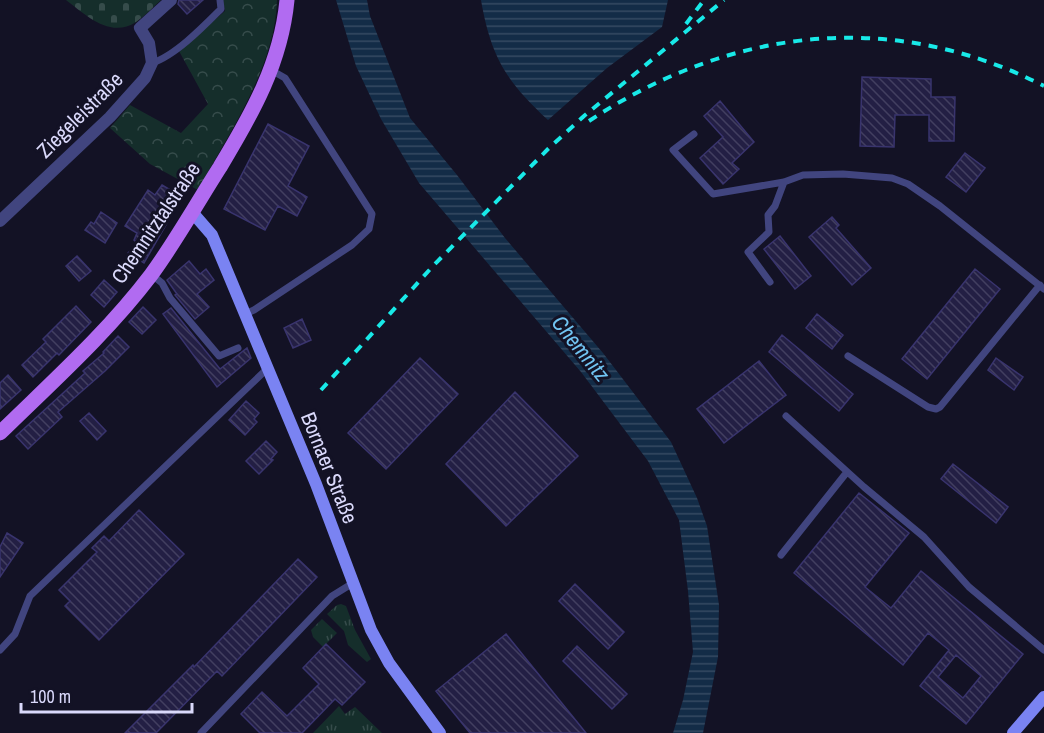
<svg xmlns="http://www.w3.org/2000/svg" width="1044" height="733" viewBox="0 0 1044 733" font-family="'Archivo Narrow',sans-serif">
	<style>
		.grass { fill: url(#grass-tufts) }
		.forest { fill: url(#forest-crowns) }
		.cemetery { fill: url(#cemetery-stones) }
		.water { fill: url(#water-rules) }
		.building { fill: url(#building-back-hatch); stroke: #39346e; stroke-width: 1.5; fill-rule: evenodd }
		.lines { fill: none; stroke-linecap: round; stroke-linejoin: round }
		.lane { stroke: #41457f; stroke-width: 7 }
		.street { stroke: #41457f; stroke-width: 12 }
		.secondary { stroke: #7a83f2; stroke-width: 12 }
		.primary { stroke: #b16bf1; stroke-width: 15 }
		.rail { stroke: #18e9e8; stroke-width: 4; stroke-dasharray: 9 8; stroke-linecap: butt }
		.labels { text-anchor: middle; stroke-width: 6; stroke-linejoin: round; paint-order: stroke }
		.street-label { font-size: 21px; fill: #dad9fb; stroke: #131225 }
		.water-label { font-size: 22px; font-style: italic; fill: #71c3f1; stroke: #131225 }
	</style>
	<defs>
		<pattern id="grass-tufts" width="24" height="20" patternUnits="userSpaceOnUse" patternTransform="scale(1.5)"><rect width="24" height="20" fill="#152e2b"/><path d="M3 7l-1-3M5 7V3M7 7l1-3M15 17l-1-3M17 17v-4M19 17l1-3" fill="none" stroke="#364c4b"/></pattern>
		<pattern id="forest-crowns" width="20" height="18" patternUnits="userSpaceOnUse" patternTransform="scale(1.5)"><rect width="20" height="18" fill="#152e2b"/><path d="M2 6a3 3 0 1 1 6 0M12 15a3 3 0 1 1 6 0" fill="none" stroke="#364c4b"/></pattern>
		<pattern id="cemetery-stones" width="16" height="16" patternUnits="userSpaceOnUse" patternTransform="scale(1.5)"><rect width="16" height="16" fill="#152e2b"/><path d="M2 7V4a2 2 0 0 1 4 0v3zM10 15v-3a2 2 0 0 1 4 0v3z" fill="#364c4b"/></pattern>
		<pattern id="water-rules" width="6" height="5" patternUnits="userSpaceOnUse" patternTransform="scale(1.5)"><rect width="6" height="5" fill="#132c47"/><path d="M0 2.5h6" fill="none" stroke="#354a62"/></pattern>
		<pattern id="building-back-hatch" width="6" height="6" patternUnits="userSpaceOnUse" patternTransform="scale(1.5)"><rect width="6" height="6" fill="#231f44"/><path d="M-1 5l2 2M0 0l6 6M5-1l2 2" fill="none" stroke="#423f60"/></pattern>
	</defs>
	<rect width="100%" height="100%" fill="#131225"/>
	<path class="grass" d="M341,604L346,606L355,630L371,659L367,662L348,645L344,631L327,614L337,605Z
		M322,619L337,633L323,647L313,637L311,630Z
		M339,706L345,714L355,707L382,733H313Z"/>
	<path class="forest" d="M223,0H277C275,68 229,132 198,190L150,164L110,128L130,105L181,133L208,104L179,51L225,11Z"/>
	<path class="cemetery" d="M66,0H161C153,7 145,16 136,22C110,39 86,15 66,0Z"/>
	<path class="water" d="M336,0H367L370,16L410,118L457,175L505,238L603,353L671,442L697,498L707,526L719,605L718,657L703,733H673L683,700L693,652L688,591L679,520L648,461L581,372L419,183L381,119L356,66Z
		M481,0H668L662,27L607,68L548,120C506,81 491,57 481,0Z"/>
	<path class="building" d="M179,0H203L187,14L178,4Z
		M862,77L931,79V97H955L954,141H929V115H895L894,147L860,146Z
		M720,101L754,142L732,163L739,169L723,184L700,158L723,137L704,116Z
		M268,124L309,146L288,186L307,197L297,216L278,206L265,230L224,209Z
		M965,153L985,168L966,192L946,177Z
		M162,185L182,197L144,263L128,253L137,243L134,240L137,233L125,226L148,190L155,195Z
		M101,212L117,223L105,243L85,230L91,222L94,224Z
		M832,217L839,225L836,228L871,268L852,285L809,237Z
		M780,236L811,276L795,289L764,249Z
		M77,256L91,271L79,281L66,266Z
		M189,261L200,274L206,269L214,280L197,294L209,307L195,319L175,295L177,294L167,280Z
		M975,269L1000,289L927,379L902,359Z
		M104,280L117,292L104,307L91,295Z
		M76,306L91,322L59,355L57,353L33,377L22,365L46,342L43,339Z
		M143,307L156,320L142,334L129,322Z
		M171,308L220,369L247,348L251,358L217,387L163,314Z
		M817,314L843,335L832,349L806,328Z
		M302,319L311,340L293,348L284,328Z
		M782,335L853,394L839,411L769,352Z
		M118,336L129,347L105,371L58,412L62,417L28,449L16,436L85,373L83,371L104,353L103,352Z
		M420,358L458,394L386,469L348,433Z
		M996,358L1023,377L1014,390L988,370Z
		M759,361L786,395L724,443L697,409Z
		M8,375L21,390L0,409V383Z
		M515,392L578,456L506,526L446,464Z
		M246,401L259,413L254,419L257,422L245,435L229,420Z
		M89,413L106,431L97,440L80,421Z
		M266,441L277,452L271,459L273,460L259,474L246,461Z
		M953,464L1008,507L996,523L941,479Z
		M859,493L909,533L865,587L891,608L921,571L1023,654L966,724L920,686L949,650L928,633L903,665L794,573ZM956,655L981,676L963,698L938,677Z
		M139,510L184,554L99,640L65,606L70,601L59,590L97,552L92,548L104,536L109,541Z
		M7,533L23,543L0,577V547Z
		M298,559L317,577L222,676L217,671L156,733H125L193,665L194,667Z
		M575,584L624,632L608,649L559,601Z
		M506,634L586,733H470L436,691Z
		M326,644L365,682L342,705L335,699L302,733H260L241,714L262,692L287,716L319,684L303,668Z
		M577,646L627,694L612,709L563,661Z"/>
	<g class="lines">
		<path class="lane" d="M152,63C175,56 204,26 221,9L220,0
			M694,134L673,150L713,194L784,182L803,175L843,174L892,178L908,184L940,206L1044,289
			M151,274L162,283L170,298L219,356L238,348
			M770,282L748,252L769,232L768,215L775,206L784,182
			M245,314L254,310L352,245L369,229L372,214L285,78L271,70
			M848,356L928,407L936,409L940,407L1040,285
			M786,416L864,487L924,537L969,587L1044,650
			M781,555L847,472
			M0,650L15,634L30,596L268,368
			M201,733L332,596L353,583"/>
		<path class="street" d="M0,221L110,117L145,78L152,63L149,43L140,28L171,0"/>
		<path class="secondary" d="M192,212L212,235L245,314L316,484L371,630L389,663L440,733
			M1013,733L1044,697"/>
		<path class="primary" d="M0,433C52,382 107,333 151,275C176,241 197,203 220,167C252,114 281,63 287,0"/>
		<path class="rail" d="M686,24L704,0
			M589,121C730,28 891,8 1044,86
			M321,390L433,266L548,149L584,116L724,0"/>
	</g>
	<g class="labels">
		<g class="street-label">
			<text transform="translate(80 115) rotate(-45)" y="7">Ziegeleistraße</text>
			<text transform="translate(156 223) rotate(-56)" y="7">Chemnitztalstraße</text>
			<text transform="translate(329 468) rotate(68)" y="7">Bornaer Straße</text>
		</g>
		<g class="water-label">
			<text transform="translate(581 348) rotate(51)" y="8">Chemnitz</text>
		</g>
	</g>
	<path d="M21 703v9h171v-9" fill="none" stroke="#dad9fb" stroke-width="3"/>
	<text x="30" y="703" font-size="18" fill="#dad9fb" stroke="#131225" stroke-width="4.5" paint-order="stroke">100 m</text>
</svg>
